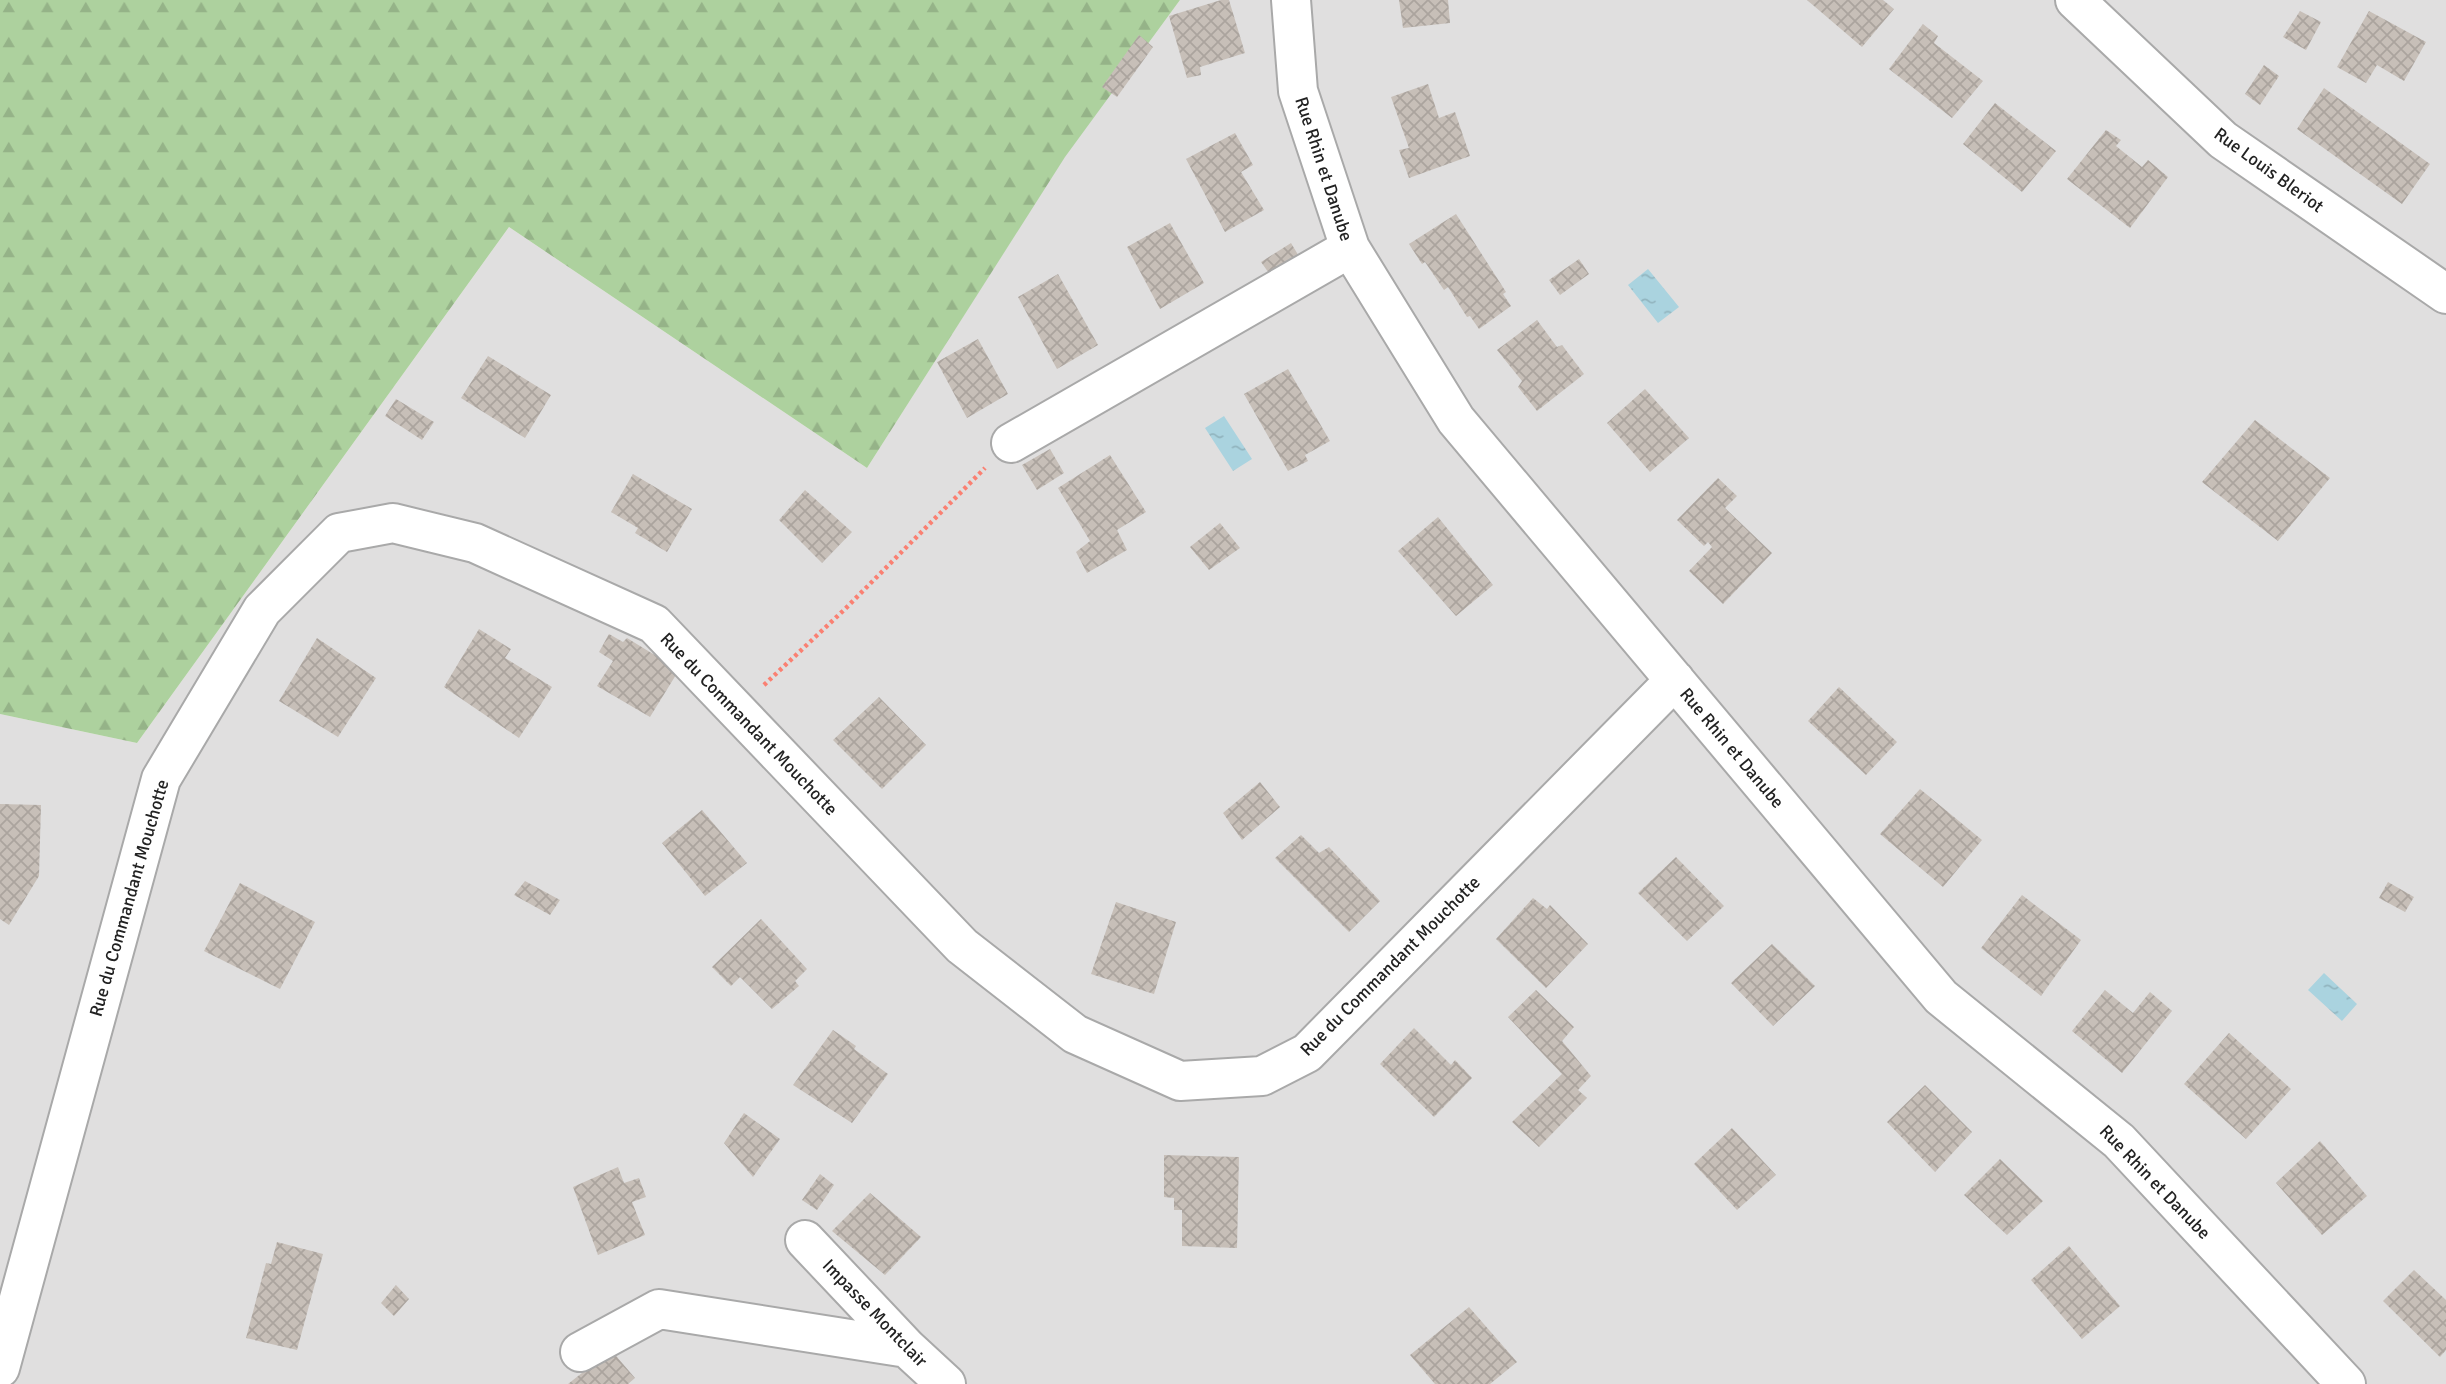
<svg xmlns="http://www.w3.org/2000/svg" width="2446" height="1384" viewBox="0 0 2446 1384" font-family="Signika,sans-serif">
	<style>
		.residential { fill: #e0dfdf }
		.forest { fill: url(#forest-firs) }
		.water { fill: url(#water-ripples) }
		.building { fill: url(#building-cross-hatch) }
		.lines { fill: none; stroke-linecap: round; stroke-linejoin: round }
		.minor-casing { stroke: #a9a9a9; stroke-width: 42 }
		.path { stroke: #fa8072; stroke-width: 4.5; stroke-dasharray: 3.5 3.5; stroke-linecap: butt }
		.minor { stroke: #fff; stroke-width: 38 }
		.labels { text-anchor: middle; stroke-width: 5; stroke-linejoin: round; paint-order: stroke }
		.street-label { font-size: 18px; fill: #222; stroke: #fff }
	</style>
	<defs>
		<pattern id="forest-firs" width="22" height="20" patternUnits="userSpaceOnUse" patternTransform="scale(1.75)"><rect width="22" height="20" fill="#add19e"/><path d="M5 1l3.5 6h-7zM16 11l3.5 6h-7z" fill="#95b388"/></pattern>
		<pattern id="water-ripples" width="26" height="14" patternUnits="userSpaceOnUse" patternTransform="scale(1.75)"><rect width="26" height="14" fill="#aad3df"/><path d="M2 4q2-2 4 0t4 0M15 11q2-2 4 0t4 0" fill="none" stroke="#92b5bf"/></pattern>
		<pattern id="building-cross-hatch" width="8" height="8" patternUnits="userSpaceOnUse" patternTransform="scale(1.75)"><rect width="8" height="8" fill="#c7bfb8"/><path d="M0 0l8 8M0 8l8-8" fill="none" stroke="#aba49e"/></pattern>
	</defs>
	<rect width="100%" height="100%" fill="#f2efe9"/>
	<path class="residential" d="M1180,0H2446V1384H0V714L137,743L509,227L867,468L1065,156Z"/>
	<path class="forest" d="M0,0H1180L1065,157L867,468L509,227L137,743L0,714Z"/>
	<path class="water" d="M1648,269L1679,307L1658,323L1628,285Z
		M1224,416L1252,459L1233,471L1205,428Z
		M2324,973L2357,1004L2342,1021L2308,990Z"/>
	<path class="building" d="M1221,0H1229L1245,53L1200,67L1201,75L1187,78L1169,16Z
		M1399,0H1448L1450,23L1403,28Z
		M1807,0H1883L1894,9L1862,47Z
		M2300,11L2321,22L2306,50L2283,37Z
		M2369,11L2426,42L2404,81L2377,65L2366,83L2337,67Z
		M1923,24L1938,36L1934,43L1983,81L1952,118L1889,69Z
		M1139,35L1153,47L1117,97L1102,87Z
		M2264,65L2279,76L2260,105L2245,94Z
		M1428,84L1439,118L1455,112L1470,156L1409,178L1399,150L1409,148L1391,97Z
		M2324,88L2430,164L2402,204L2297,129Z
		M1995,103L2056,151L2022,192L1963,144Z
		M2106,130L2121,140L2116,146L2142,167L2148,160L2168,177L2130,228L2067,179Z
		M1235,133L1253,165L1241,172L1264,210L1225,232L1186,159Z
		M1456,214L1506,292L1503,294L1511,306L1479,329L1470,316L1467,317L1448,287L1444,290L1425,262L1422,264L1409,244Z
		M1170,223L1204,283L1160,309L1127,247Z
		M1291,243L1300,258L1271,276L1261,262Z
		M1579,259L1589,274L1560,295L1549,280Z
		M1058,274L1098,345L1057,369L1018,297Z
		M1537,320L1557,347L1562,345L1584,374L1537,411L1518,387L1522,381L1497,350Z
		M978,339L1008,394L967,418L937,362Z
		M488,356L551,395L525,438L461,398Z
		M1288,369L1330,441L1305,455L1308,461L1288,471L1244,394Z
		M1645,389L1689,438L1650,472L1607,423Z
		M396,399L434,422L422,440L385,416Z
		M2255,420L2330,478L2278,541L2202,482Z
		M1050,449L1064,473L1037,490L1022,465Z
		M1110,455L1146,512L1117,530L1127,550L1087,573L1076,552L1090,541L1058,488Z
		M633,474L692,509L667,552L635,533L638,528L611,512Z
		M1718,478L1737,496L1725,508L1772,553L1723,604L1689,571L1712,547L1708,542L1704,546L1677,520Z
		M805,490L852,532L822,563L779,520Z
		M1438,517L1493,585L1456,616L1398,551Z
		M1220,523L1240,548L1209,570L1190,547Z
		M479,629L511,649L505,658L552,687L519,738L444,687Z
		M609,634L623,642L627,638L679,670L650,717L597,686L613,661L599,652Z
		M317,638L376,678L338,737L279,701Z
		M1839,687L1897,742L1866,775L1808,721Z
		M879,697L926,745L882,789L833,740Z
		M1260,782L1280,807L1242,840L1223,813Z
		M1920,789L1982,840L1943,887L1880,834Z
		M0,804L41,805L39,876L9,925L0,919Z
		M702,810L747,863L705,896L662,843Z
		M1301,835L1319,853L1329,847L1380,901L1349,932L1275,858Z
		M1676,857L1724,906L1687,941L1638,893Z
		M525,881L560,900L550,915L514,895Z
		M2388,882L2414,897L2405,912L2379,898Z
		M240,883L315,922L280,989L204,951Z
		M2022,895L2081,940L2041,996L1981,948Z
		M1533,898L1547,909L1550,905L1588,944L1546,988L1496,939Z
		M1116,902L1176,922L1154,994L1091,974Z
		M761,919L807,969L795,981L799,986L772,1009L740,977L731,986L712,967Z
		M1772,944L1815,986L1773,1026L1731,983Z
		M1536,990L1574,1027L1562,1041L1591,1076L1578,1090L1587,1098L1539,1147L1512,1122L1562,1074L1508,1017Z
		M2105,990L2133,1013L2150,992L2172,1011L2122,1073L2072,1031Z
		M1414,1028L1451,1065L1455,1060L1472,1078L1434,1117L1380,1064Z
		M833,1030L856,1046L854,1049L888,1074L852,1123L793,1085Z
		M2229,1033L2291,1089L2246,1139L2184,1084Z
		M1925,1085L1972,1132L1935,1172L1887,1122Z
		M744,1113L780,1139L753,1177L724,1143Z
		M1732,1128L1776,1175L1737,1210L1694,1164Z
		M2320,1141L2367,1196L2322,1235L2276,1183Z
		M1164,1155L1239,1157L1237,1248L1182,1246V1210H1174V1198L1164,1197Z
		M2000,1159L2043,1201L2007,1235L1964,1195Z
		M618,1167L624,1183L639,1178L646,1197L632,1202L645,1235L598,1255L573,1187Z
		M820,1174L834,1185L817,1210L802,1200Z
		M870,1193L921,1237L885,1275L832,1231Z
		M277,1242L323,1254L297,1350L246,1338L266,1263L271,1264Z
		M2069,1246L2120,1306L2082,1339L2031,1280Z
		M2414,1270L2446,1300V1350L2440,1357L2383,1301Z
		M396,1285L409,1299L394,1316L381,1303Z
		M1469,1307L1517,1362L1490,1384H1435L1410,1355Z
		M611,1350L635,1378L628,1384H568Z"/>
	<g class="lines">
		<defs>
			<path id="minor" d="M1291,0L1298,91L1350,248L1456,420L1941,997L2119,1141L2346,1384
				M2075,0L2223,140L2446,294
				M1011,443L1350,248
				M805,1240L907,1348L946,1384
				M580,1352L659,1309L907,1348
				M0,1368L161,779L262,610L339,533L393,523L475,543L654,624L962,946L1075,1034L1180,1081L1262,1076L1307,1053L1675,680"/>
		</defs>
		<use href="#minor" class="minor-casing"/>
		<path class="path" d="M764,685L844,610L985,468"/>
		<use href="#minor" class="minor"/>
	</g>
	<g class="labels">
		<g class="street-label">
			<text transform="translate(1324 169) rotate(72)" y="6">Rue Rhin et Danube</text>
			<text transform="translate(2269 170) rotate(36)" y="6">Rue Louis Bleriot</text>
			<text transform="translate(749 724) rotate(46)" y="6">Rue du Commandant Mouchotte</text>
			<text transform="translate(1732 748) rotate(50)" y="6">Rue Rhin et Danube</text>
			<text transform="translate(129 898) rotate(-74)" y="6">Rue du Commandant Mouchotte</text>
			<text transform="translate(1390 966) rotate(-45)" y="6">Rue du Commandant Mouchotte</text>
			<text transform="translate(2155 1182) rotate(46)" y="6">Rue Rhin et Danube</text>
			<text transform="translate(875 1313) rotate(46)" y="6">Impasse Montclair</text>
		</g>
	</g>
</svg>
